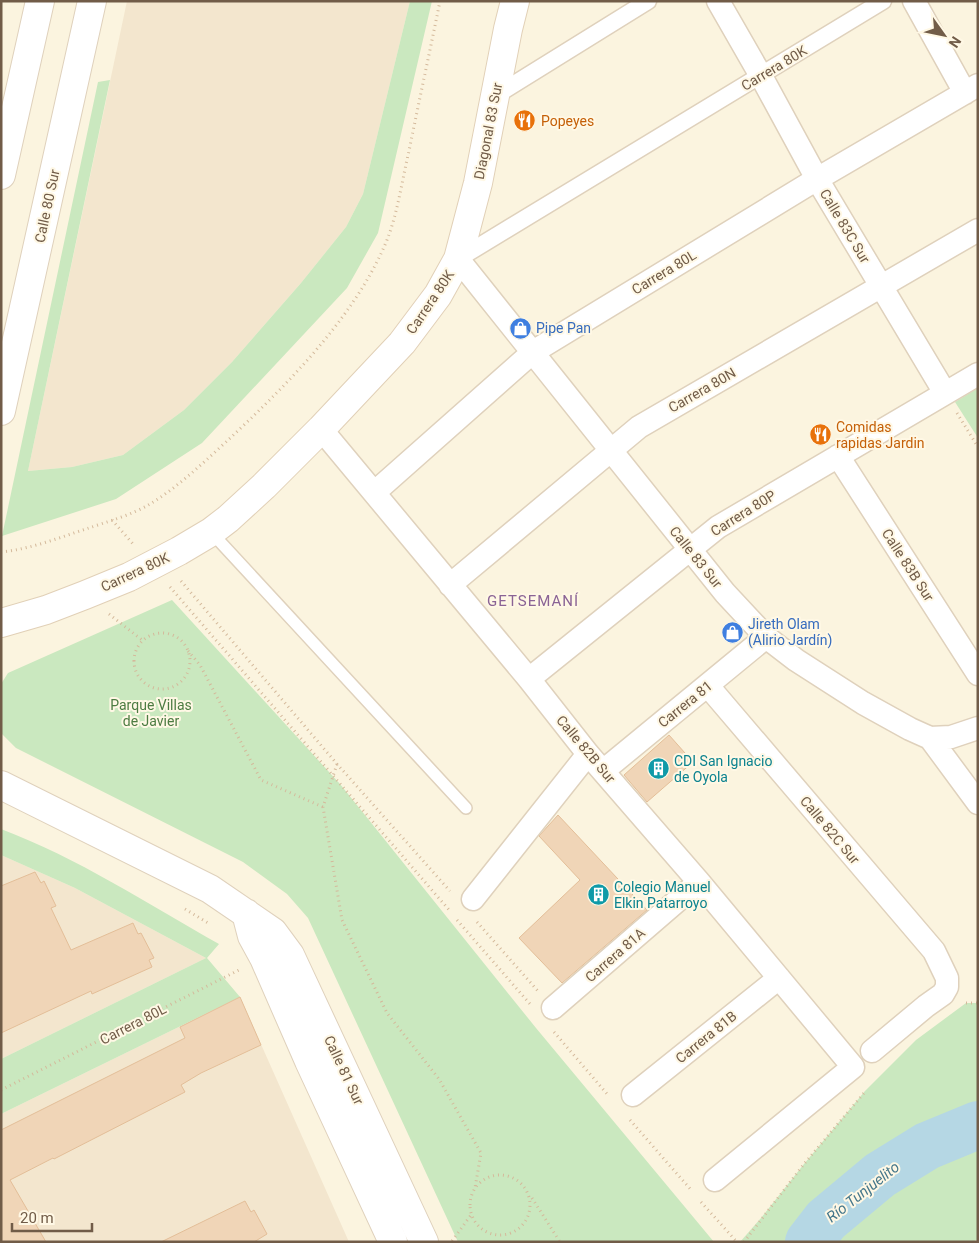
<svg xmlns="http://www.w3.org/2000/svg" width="979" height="1243" viewBox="0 0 979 1243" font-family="Roboto,sans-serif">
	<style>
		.residential { fill: #f3e6ce }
		.green { fill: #cae8bf }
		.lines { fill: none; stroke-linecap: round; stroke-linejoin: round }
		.river { stroke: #b5d7e4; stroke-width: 48 }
		.building { fill: #f0d5b7; stroke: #e3be98 }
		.service-casing { stroke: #dfd1bc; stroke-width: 14 }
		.pedestrian-casing { stroke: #dfd1bc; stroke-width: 19 }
		.minor-casing { stroke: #dfd1bc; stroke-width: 25 }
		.tertiary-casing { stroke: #dfd1bc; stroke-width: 30 }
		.secondary-casing { stroke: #e1d0b7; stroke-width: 30 }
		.path { stroke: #d4b99b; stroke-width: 3; stroke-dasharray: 1 4; stroke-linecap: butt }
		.service { stroke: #fff; stroke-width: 11 }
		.pedestrian { stroke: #fff; stroke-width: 16 }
		.minor { stroke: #fff; stroke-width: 22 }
		.tertiary { stroke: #fff; stroke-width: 28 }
		.secondary { stroke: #fff; stroke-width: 28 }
		.labels { text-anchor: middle; stroke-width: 4; stroke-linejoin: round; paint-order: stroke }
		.street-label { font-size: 14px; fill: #715c48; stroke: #fff8e5 }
		.food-label { font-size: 14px; fill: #c56008; stroke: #fff8e5; text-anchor: start }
		.shop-label { font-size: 14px; fill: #366cbe; stroke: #fff8e5; text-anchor: start }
		.park-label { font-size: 14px; fill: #4d7c42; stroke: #fff8e5 }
		.culture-label { font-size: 14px; fill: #0d838f; stroke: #fff8e5; text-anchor: start }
		.neighbourhood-label { font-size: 15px; letter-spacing: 1px; fill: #8a6395; stroke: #fff8e5 }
		.water-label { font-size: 15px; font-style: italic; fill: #45778b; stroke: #fff8e5 }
	</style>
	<rect width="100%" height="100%" fill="#fbf4df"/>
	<path class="residential" d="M127,1H410L363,194L346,227L301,283L232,362L184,410L123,455L72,467L28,471Z
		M1,855L75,888L206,958L1,1059Z
		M240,997L349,1242H1V1114Z"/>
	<path class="green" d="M410,1H432L378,233L347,288L202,443L116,499L2,536L98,82L110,80L28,471L72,467L123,455L184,410L232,362L301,283L346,227L363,194Z
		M978,388V438L955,402Z
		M172,600L340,784L536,1028L714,1242H458L308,918L287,894L243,862L16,748L1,733V684L8,673Z
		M1,829C78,858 148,904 219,944L207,958L240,997L1,1114V1059L206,958L75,888L1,855Z
		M966,1003H978V1239L973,1242H740L761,1218L804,1164L865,1091L916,1040Z"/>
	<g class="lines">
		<path class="river" d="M809,1242L826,1220L880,1175L927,1146L978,1125"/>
	</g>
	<path class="building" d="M669,735L693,762L647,802L624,775Z
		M558,815L647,910L562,983L519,938L580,880L539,836Z
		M35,872L41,883L44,881L56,906L51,908L71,950L133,923L138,934L141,933L154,958L149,960L152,967L92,994L91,991L1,1033V886Z
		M240,997L261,1045L201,1073L181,1085L185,1092L54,1159L53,1158L10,1180L46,1242H1V1130L185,1038L180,1027Z
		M245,1201L251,1212L254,1210L267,1234L254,1242H161Z"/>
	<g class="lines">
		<defs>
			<path id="service" d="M211,532L466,808"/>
			<path id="pedestrian" d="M495,96L648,1
				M458,259L883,1"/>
			<path id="minor" d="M718,1L761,76L817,179L945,393
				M914,1L965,93
				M458,259L725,593L766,637L796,660L863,703L910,729L930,738L978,803
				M321,429L529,679L588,754L699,882L853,1067L715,1180
				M838,456L978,674
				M375,492L533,352L817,179L978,85
				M450,585L639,427L978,230
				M529,679L718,527L978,374
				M708,686L934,951L947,978V987L943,994L926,1006L872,1051
				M930,738L951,737L978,728
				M603,771L766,637
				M473,899L588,754
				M553,1008L699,882
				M633,1095L779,978"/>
			<path id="tertiary" d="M1,175L40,1
				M1,411L92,1
				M1,785L210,889L273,932L290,955L424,1242
				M246,913L252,936L264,958L309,1061L393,1242"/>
			<path id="secondary" d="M1,623L46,610L85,595L129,577L179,551L211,532L228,519L264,486L321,429L402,343L438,295L458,259L478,183L508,29L515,1"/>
		</defs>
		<use href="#service" class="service-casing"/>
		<use href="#pedestrian" class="pedestrian-casing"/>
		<use href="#minor" class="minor-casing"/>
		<use href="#tertiary" class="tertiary-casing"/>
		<use href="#secondary" class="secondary-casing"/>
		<path class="path" d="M957,413L978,447
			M112,520L133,544
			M1,552C31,549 58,538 86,529C106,522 132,515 150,504C178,487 202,464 227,441C286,386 356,316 387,240C398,212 402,180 409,151C419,101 430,51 440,1
			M181,581L337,764L450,891
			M170,587L450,911
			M109,614L142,640
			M134 661a28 28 0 1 1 56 0a28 28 0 1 1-56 0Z
			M188,651L200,665L261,780L323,807
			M337,764L323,807L342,920L387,1013L439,1079L481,1153L475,1188
			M185,909L208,923
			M457,920L530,1004
			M477,922L538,991
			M966,1003H978
			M554,1032L608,1095
			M1,1090L241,969
			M630,1120L692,1191
			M470 1205a30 30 0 1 1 60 0a30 30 0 1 1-60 0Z
			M532,1198L560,1242
			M701,1202L737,1242
			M452,1241L471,1215
			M744,1242L804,1164L864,1093"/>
		<use href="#service" class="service"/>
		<use href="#pedestrian" class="pedestrian"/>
		<use href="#minor" class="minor"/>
		<use href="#tertiary" class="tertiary"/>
		<use href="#secondary" class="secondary"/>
	</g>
	<defs>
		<symbol id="restaurant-disc" viewBox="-11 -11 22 22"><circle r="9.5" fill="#e8710a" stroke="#fff8e5"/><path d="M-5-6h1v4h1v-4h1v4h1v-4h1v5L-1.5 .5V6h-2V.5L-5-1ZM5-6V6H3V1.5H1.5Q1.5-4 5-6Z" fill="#fff"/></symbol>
		<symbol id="shop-disc" viewBox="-11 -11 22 22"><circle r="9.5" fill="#3f7fe0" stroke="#fff8e5"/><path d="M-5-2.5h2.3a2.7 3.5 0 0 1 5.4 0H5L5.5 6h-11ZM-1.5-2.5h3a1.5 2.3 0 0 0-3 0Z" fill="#fff"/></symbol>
		<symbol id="building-disc" viewBox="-11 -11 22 22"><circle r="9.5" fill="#0f9aa8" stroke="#fff8e5"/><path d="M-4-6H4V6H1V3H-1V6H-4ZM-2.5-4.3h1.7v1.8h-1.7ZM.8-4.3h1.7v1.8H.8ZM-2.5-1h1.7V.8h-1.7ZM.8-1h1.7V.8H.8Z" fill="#fff"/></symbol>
	</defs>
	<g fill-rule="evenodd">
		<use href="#restaurant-disc" x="512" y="108" width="25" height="25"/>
		<use href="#shop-disc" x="508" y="316" width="25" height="25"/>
		<use href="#restaurant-disc" x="808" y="422" width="25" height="25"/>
		<use href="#shop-disc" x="720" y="620" width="25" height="25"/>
		<use href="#building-disc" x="646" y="756" width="25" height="25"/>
		<use href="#building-disc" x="586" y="882" width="25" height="25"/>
	</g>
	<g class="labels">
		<g class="street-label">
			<text transform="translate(774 68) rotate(-31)" y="5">Carrera 80K</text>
			<text transform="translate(488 131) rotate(-79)" y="5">Diagonal 83 Sur</text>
			<text transform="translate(47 206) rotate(-78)" y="5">Calle 80 Sur</text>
			<text transform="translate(845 226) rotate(59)" y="5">Calle 83C Sur</text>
			<text transform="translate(664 272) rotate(-31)" y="5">Carrera 80L</text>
			<text transform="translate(430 302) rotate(-56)" y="5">Carrera 80K</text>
			<text transform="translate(702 390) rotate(-30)" y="5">Carrera 80N</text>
			<text transform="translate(743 513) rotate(-32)" y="5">Carrera 80P</text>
			<text transform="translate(696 557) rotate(51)" y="5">Calle 83 Sur</text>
			<text transform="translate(908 565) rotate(57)" y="5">Calle 83B Sur</text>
			<text transform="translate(135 572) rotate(-25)" y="5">Carrera 80K</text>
			<text transform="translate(685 704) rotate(-39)" y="5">Carrera 81</text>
			<text transform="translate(586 749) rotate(50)" y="5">Calle 82B Sur</text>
			<text transform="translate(830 830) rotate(50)" y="5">Calle 82C Sur</text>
			<text transform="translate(615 955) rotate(-41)" y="5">Carrera 81A</text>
			<text transform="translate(133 1024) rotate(-27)" y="5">Carrera 80L</text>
			<text transform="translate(706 1037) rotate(-39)" y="5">Carrera 81B</text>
			<text transform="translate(344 1070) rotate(65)" y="5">Calle 81 Sur</text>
		</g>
		<g class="food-label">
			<text x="541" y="126">Popeyes</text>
			<text x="836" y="432">Comidas<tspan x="836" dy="16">rapidas Jardin</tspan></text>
		</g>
		<g class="shop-label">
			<text x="536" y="333">Pipe Pan</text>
			<text x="748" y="629">Jireth Olam<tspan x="748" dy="16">(Alirio Jardín)</tspan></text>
		</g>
		<g class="park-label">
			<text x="151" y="710">Parque Villas<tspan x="151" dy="16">de Javier</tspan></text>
		</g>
		<g class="culture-label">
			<text x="674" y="766">CDI San Ignacio<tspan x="674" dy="16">de Oyola</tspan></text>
			<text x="614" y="892">Colegio Manuel<tspan x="614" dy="16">Elkin Patarroyo</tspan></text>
		</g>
		<g class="neighbourhood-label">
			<text x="533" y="606">GETSEMANÍ</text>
		</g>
		<g class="water-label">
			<text transform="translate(863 1192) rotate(-38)" y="5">Río Tunjuelito</text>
		</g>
	</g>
	<rect width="979" height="1243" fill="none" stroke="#715c48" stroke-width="5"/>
	<g transform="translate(944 35) rotate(123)" stroke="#fff8e5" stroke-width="4" paint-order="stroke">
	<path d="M0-4L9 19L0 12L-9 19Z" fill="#715c48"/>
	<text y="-8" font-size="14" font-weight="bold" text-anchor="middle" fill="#715c48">N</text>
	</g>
	<path d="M12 1223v8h80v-8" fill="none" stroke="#715c48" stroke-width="2.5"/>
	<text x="20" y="1223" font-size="15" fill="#715c48" stroke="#fff8e5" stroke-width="4" paint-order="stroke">20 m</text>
</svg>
